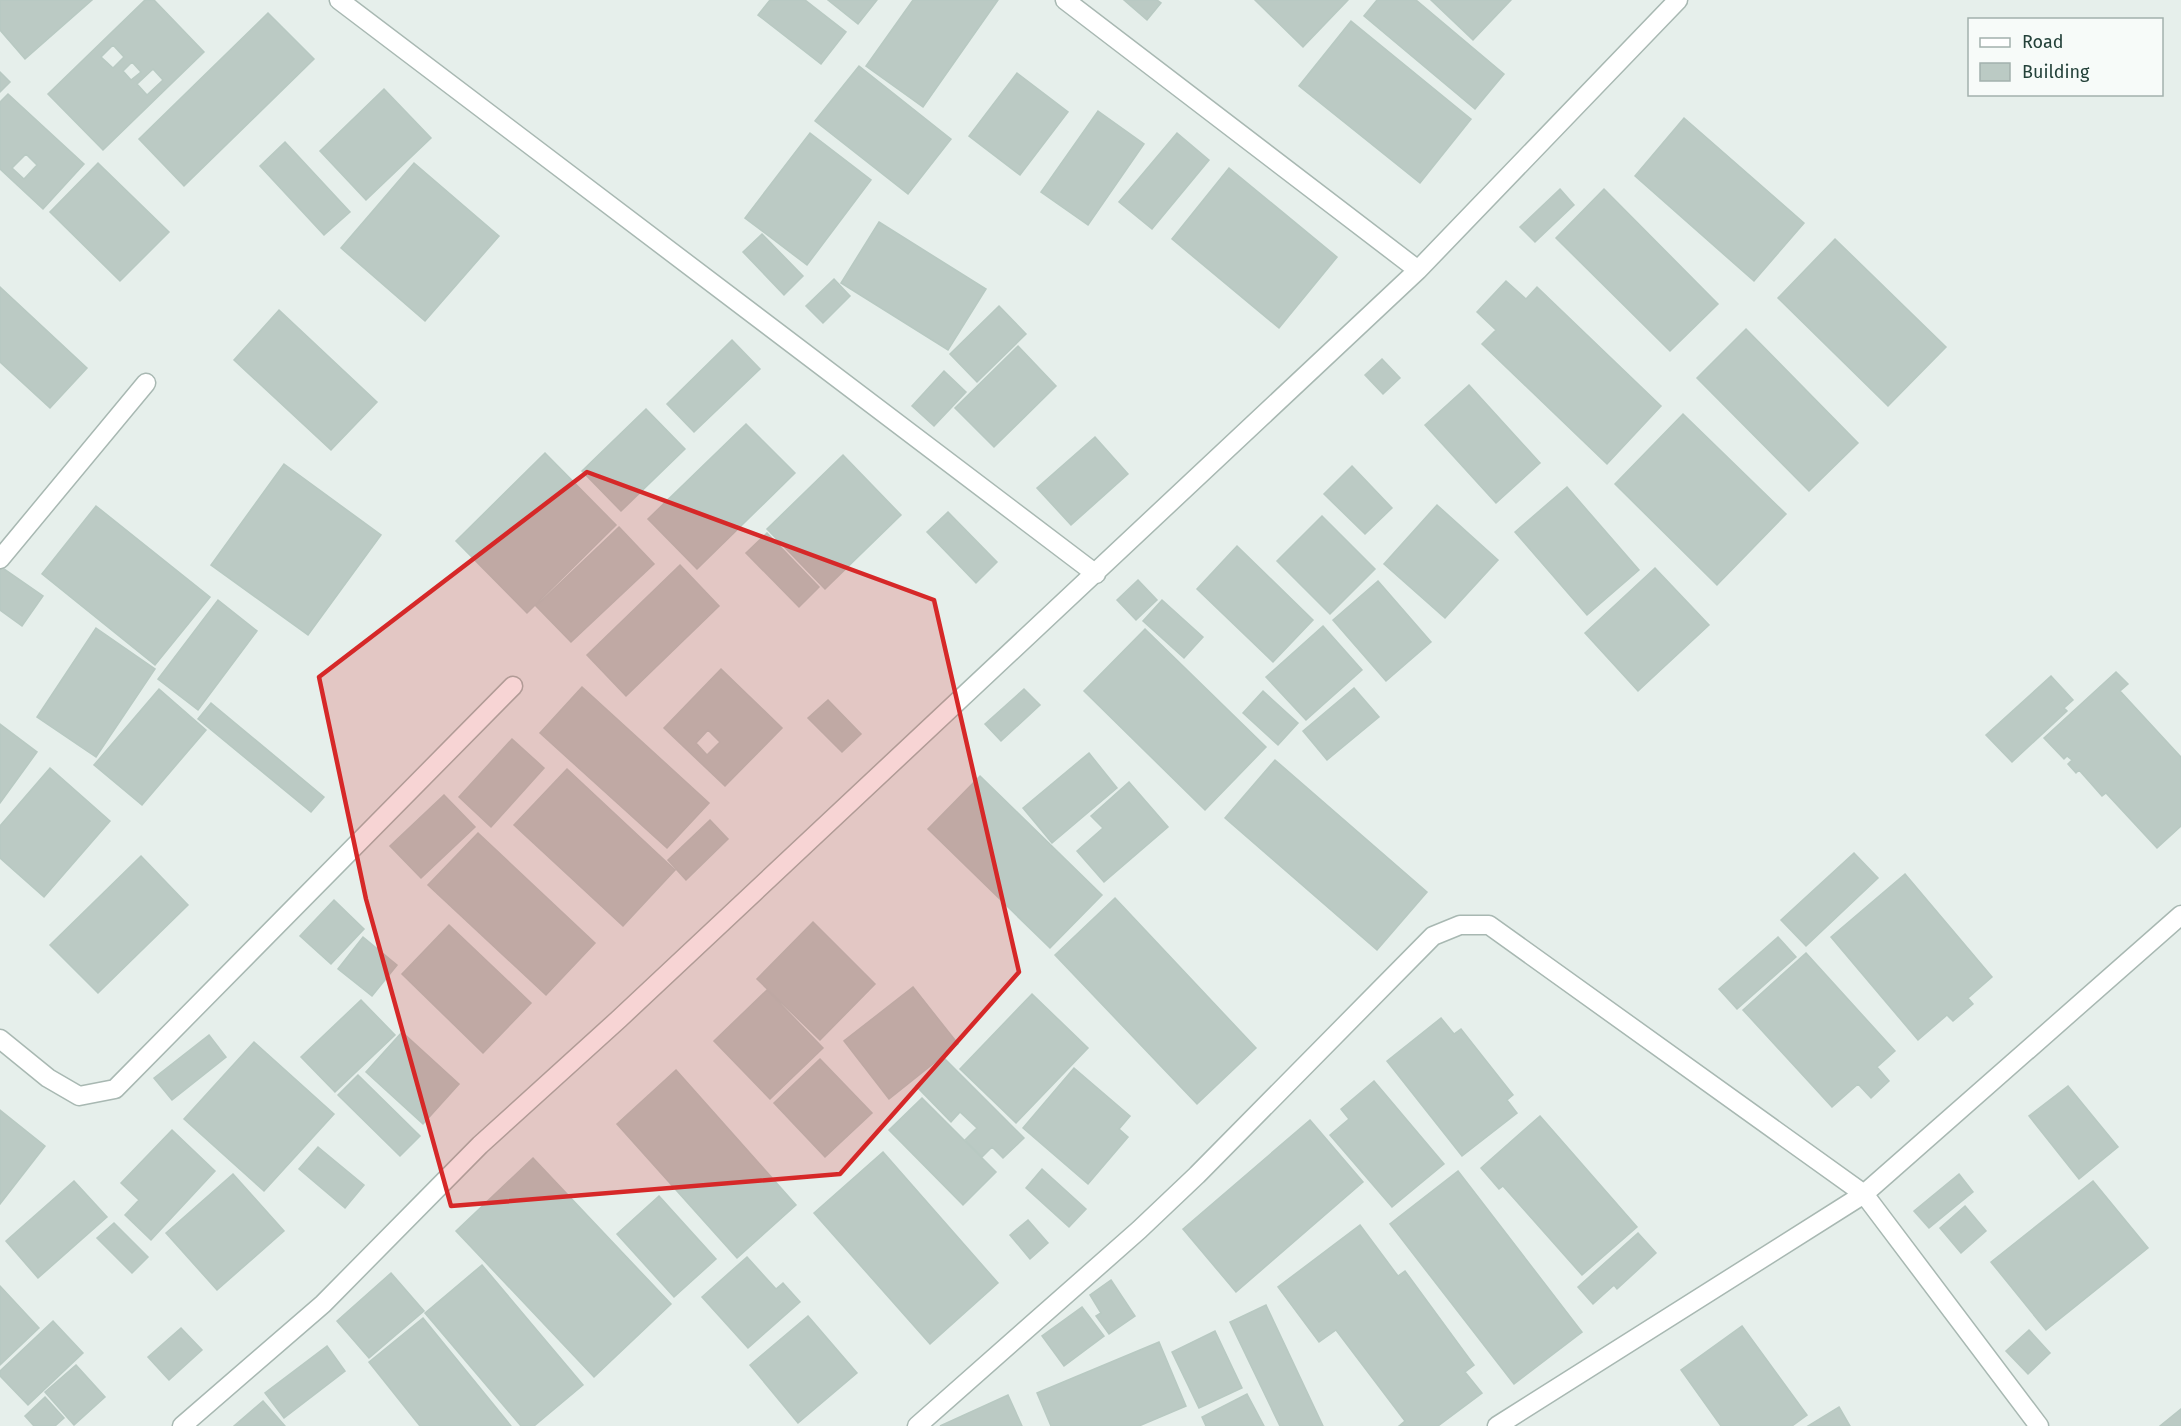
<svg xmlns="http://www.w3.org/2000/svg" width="2181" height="1426" viewBox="0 0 2181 1426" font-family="'Fira Sans',sans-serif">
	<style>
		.building { fill: #bbcac4; stroke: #b8c9c2; stroke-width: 1.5; fill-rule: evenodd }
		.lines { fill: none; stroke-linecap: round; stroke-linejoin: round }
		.street-casing { stroke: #a8b8b2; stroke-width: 21 }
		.street { stroke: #fff; stroke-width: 18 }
		.marked { fill: #d62828; fill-opacity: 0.2; stroke: #d62828; stroke-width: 4.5; stroke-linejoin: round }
	</style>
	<rect width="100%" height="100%" fill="#e6efeb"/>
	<path class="building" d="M0,0H92L25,59L0,30Z
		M145,0H154L204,52L103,150L48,94ZM113,45L124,57L113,68L101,57ZM132,62L141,72L131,80L123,71ZM153,69L163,80L147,95L137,84Z
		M770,0H805L846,32L821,64L758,15Z
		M828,0H877L858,24Z
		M913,0H998L923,107L866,66Z
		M1124,0H1157L1161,3L1147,20Z
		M1255,0H1348L1303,47Z
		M1377,0H1416L1504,74L1475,109L1364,16Z
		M1431,0H1511L1473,40Z
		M268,13L314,59L184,186L139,139Z
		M1351,21L1471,119L1420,183L1299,86Z
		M859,66L951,139L908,194L815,121Z
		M0,72L10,82L0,92Z
		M1017,73L1068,112L1020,175L969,136Z
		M384,89L431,138L366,200L320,151Z
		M8,94L84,164L43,209L0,169V102ZM26,154L37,165L24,179L12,168Z
		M1098,111L1144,144L1088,225L1041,192Z
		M1684,118L1804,223L1754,281L1635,176Z
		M810,133L871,180L807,265L745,218Z
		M1177,133L1209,160L1152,229L1119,202Z
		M285,142L350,212L324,235L260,166Z
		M98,163L169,232L120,281L50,212Z
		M414,163L499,236L425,321L341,248Z
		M1229,168L1337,257L1279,328L1172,239Z
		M1560,189L1574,205L1535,242L1520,227Z
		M1604,189L1718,304L1670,351L1556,238Z
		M879,222L986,289L948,350L841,283Z
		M762,234L803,276L784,295L743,252Z
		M1835,239L1946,347L1888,406L1778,298Z
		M834,279L850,296L823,323L806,306Z
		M1506,281L1526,299L1537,287L1661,406L1607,464L1482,344L1496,330L1477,312Z
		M0,287L87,368L50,408L0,362Z
		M999,306L1026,334L977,382L950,354Z
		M279,310L377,402L331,450L234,360Z
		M1746,329L1858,443L1809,491L1697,378Z
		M732,340L760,369L694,432L667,404Z
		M1018,346L1056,386L994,447L955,408Z
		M1382,359L1400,378L1383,394L1365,375Z
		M944,371L966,392L934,426L912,406Z
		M1469,385L1540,463L1496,503L1425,425Z
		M646,409L685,449L621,511L582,471Z
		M1683,414L1786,514L1717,585L1615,484Z
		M746,424L795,473L697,569L648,519Z
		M1095,437L1128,474L1071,525L1037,488Z
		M545,453L616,525L527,613L456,541Z
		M843,455L901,515L825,589L767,529Z
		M284,464L381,535L308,635L211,565Z
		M1352,466L1392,508L1365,534L1324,494Z
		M1567,487L1639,570L1587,615L1515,532Z
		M1437,505L1498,560L1445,618L1384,564Z
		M96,506L210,597L155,665L42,574Z
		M948,512L997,562L976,583L927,532Z
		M1322,516L1375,569L1330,614L1277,561Z
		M619,527L654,564L571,642L536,606Z
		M767,533L819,587L799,607L746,553Z
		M1237,546L1313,620L1273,662L1197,589Z
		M680,565L719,606L626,696L587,655Z
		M0,566L43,596L22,626L0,610Z
		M1655,568L1709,625L1638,691L1585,633Z
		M1138,580L1157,600L1136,620L1117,600Z
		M1378,581L1431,642L1386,681L1333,620Z
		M218,600L257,631L198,710L158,679Z
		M1162,600L1203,637L1184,658L1143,621Z
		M1323,626L1362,670L1306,720L1266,677Z
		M96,628L155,669L96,757L37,717Z
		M1145,629L1266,747L1205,810L1084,691Z
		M721,669L782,728L725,786L664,728ZM708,730L720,742L707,755L696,743Z
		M2116,672L2128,684L2120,691L2181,757V826L2157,848L2106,793L2102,796L2079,770L2076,773L2068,764L2072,760L2067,756L2064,759L2044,738Z
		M2051,676L2073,700L2064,708L2067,711L2012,762L1986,735Z
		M582,687L709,803L667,848L540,733Z
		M1354,688L1379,717L1327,760L1303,731Z
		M159,689L206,730L142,805L94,765Z
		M1024,689L1040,705L1001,741L985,724Z
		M1263,691L1298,723L1278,745L1243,713Z
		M828,700L861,734L842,752L808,718Z
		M211,703L324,797L311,812L198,719Z
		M0,724L37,752L0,803Z
		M512,739L544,768L491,827L459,797Z
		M1089,753L1117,788L1052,843L1023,808Z
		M1275,760L1427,892L1377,950L1225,818Z
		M50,768L110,821L44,897L0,858V826Z
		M567,769L675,870L623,926L514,825Z
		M980,776L1102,895L1050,948L928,829Z
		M1129,782L1168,827L1104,882L1077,851L1103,828L1091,816Z
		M444,795L475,827L421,878L390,846Z
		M710,820L728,839L686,880L668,860Z
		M478,833L595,943L546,995L428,885Z
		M1854,853L1878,878L1806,946L1781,920Z
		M141,856L188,905L98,993L50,945Z
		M1905,874L1992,977L1968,998L1973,1004L1953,1021L1947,1015L1918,1040L1831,937Z
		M1115,898L1256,1048L1197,1104L1055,955Z
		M334,900L364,929L331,964L300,936Z
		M813,922L875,984L820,1040L757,979Z
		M449,925L531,1003L483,1053L402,974Z
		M363,937L397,965L372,996L338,969Z
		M1778,937L1796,957L1737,1009L1719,989Z
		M1806,953L1895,1051L1877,1067L1889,1081L1871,1098L1858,1084L1832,1107L1743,1010Z
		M913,987L958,1044L889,1099L844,1041Z
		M767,990L823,1048L770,1099L714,1041Z
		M1032,994L1088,1048L1016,1123L960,1069Z
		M361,1000L395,1035L335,1092L301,1057Z
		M1441,1018L1454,1034L1461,1029L1513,1095L1507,1100L1517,1113L1462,1156L1387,1061Z
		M402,1032L459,1084L423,1124L366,1072Z
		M209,1035L226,1057L172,1100L154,1078Z
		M254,1042L334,1114L264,1191L184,1119Z
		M944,1058L1024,1138L1003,1158L992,1147L982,1157L965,1140L977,1128L960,1112L951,1122L916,1086Z
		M820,1059L872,1113L825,1157L774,1103Z
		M1074,1068L1130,1116L1119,1129L1128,1137L1088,1184L1023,1128Z
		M676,1070L796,1205L737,1258L617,1124Z
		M358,1075L420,1136L400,1156L338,1095Z
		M1374,1081L1444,1164L1392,1207L1330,1135L1349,1119L1341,1109Z
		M2068,1086L2118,1147L2079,1179L2029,1116Z
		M922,1098L996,1172L963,1205L889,1130Z
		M0,1110L45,1146L0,1204Z
		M1540,1116L1637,1227L1582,1275L1503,1186L1499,1189L1481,1168Z
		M1310,1120L1363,1182L1236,1292L1183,1229Z
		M172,1130L215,1171L151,1240L125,1215L139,1200L121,1183Z
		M318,1147L364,1185L345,1208L299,1169Z
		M883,1152L998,1283L930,1344L814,1213Z
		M533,1158L671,1304L594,1377L456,1231Z
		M1042,1169L1086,1209L1069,1227L1026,1188Z
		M1458,1171L1582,1332L1514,1384L1390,1224Z
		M233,1174L284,1231L217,1290L166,1233Z
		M1959,1174L1973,1192L1929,1228L1914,1211Z
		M74,1181L107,1217L38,1278L6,1241Z
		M2093,1181L2148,1248L2046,1330L1991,1262Z
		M659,1196L716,1259L674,1297L617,1234Z
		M1965,1206L1986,1231L1961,1253L1940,1228Z
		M1028,1220L1048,1243L1030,1259L1010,1235Z
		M114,1223L148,1257L132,1273L97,1238Z
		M1360,1225L1398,1276L1405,1271L1474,1365L1465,1372L1482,1393L1438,1426H1399L1405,1421L1336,1330L1319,1342L1278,1287Z
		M1638,1233L1656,1253L1617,1289L1614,1285L1593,1304L1578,1287Z
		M747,1257L776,1289L783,1283L800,1302L748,1348L702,1297Z
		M482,1265L583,1385L534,1426H521L425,1313Z
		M391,1273L424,1311L369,1358L337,1321Z
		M1111,1280L1135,1316L1109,1334L1096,1316L1101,1313L1090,1295Z
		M0,1286L39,1328L0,1365Z
		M1266,1305L1323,1426H1280L1230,1322Z
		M1082,1307L1104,1336L1064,1366L1042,1336Z
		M808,1316L857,1373L798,1423L750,1365Z
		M423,1318L511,1426H420L369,1362Z
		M53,1321L83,1353L28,1405L0,1376V1371Z
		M1742,1326L1807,1415L1792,1426H1721L1681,1370Z
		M181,1328L202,1350L169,1380L148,1357Z
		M2029,1330L2050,1353L2028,1374L2006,1351Z
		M1215,1331L1242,1388L1199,1408L1172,1352Z
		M1159,1342L1186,1406L1139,1426H1051L1037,1393Z
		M327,1346L345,1371L284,1418L265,1393Z
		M76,1365L105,1397L74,1425L45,1392Z
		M1247,1394L1264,1426H1206L1202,1417Z
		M1008,1395L1022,1426H940Z
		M45,1397L64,1418L55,1426H34L25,1416Z
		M263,1401L285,1426H234Z
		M1839,1407L1850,1426H1808Z
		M2181,1409V1426H2160Z"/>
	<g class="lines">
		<defs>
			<path id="street" d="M339,0L1096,574
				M1065,0L1418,270
				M0,559L146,383
				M0,1039L48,1078L79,1096L115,1089L513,686
				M182,1426L323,1304L480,1145L619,1019L1418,270L1678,0
				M917,1426L1139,1230L1197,1175L1433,936L1460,925H1489L1864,1194L2039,1426
				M1497,1426L1864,1194L2181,915"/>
		</defs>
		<use href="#street" class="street-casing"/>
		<use href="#street" class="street"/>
	</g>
	<path class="marked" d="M587,472L934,600L1019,972L840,1174L451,1206L366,899L319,677Z"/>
	<rect x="1968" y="18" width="195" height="78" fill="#f7fbf9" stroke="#a3b1ad" stroke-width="1.5"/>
	<rect x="1980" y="38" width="30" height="9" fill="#ffffff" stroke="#a3b1ad" stroke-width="1.5"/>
	<text x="2022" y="48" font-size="18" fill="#24423a">Road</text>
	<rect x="1980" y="63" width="30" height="18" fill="#bbcac4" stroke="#a3b1ad" stroke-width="1.5"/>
	<text x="2022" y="78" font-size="18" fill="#24423a">Building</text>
</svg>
